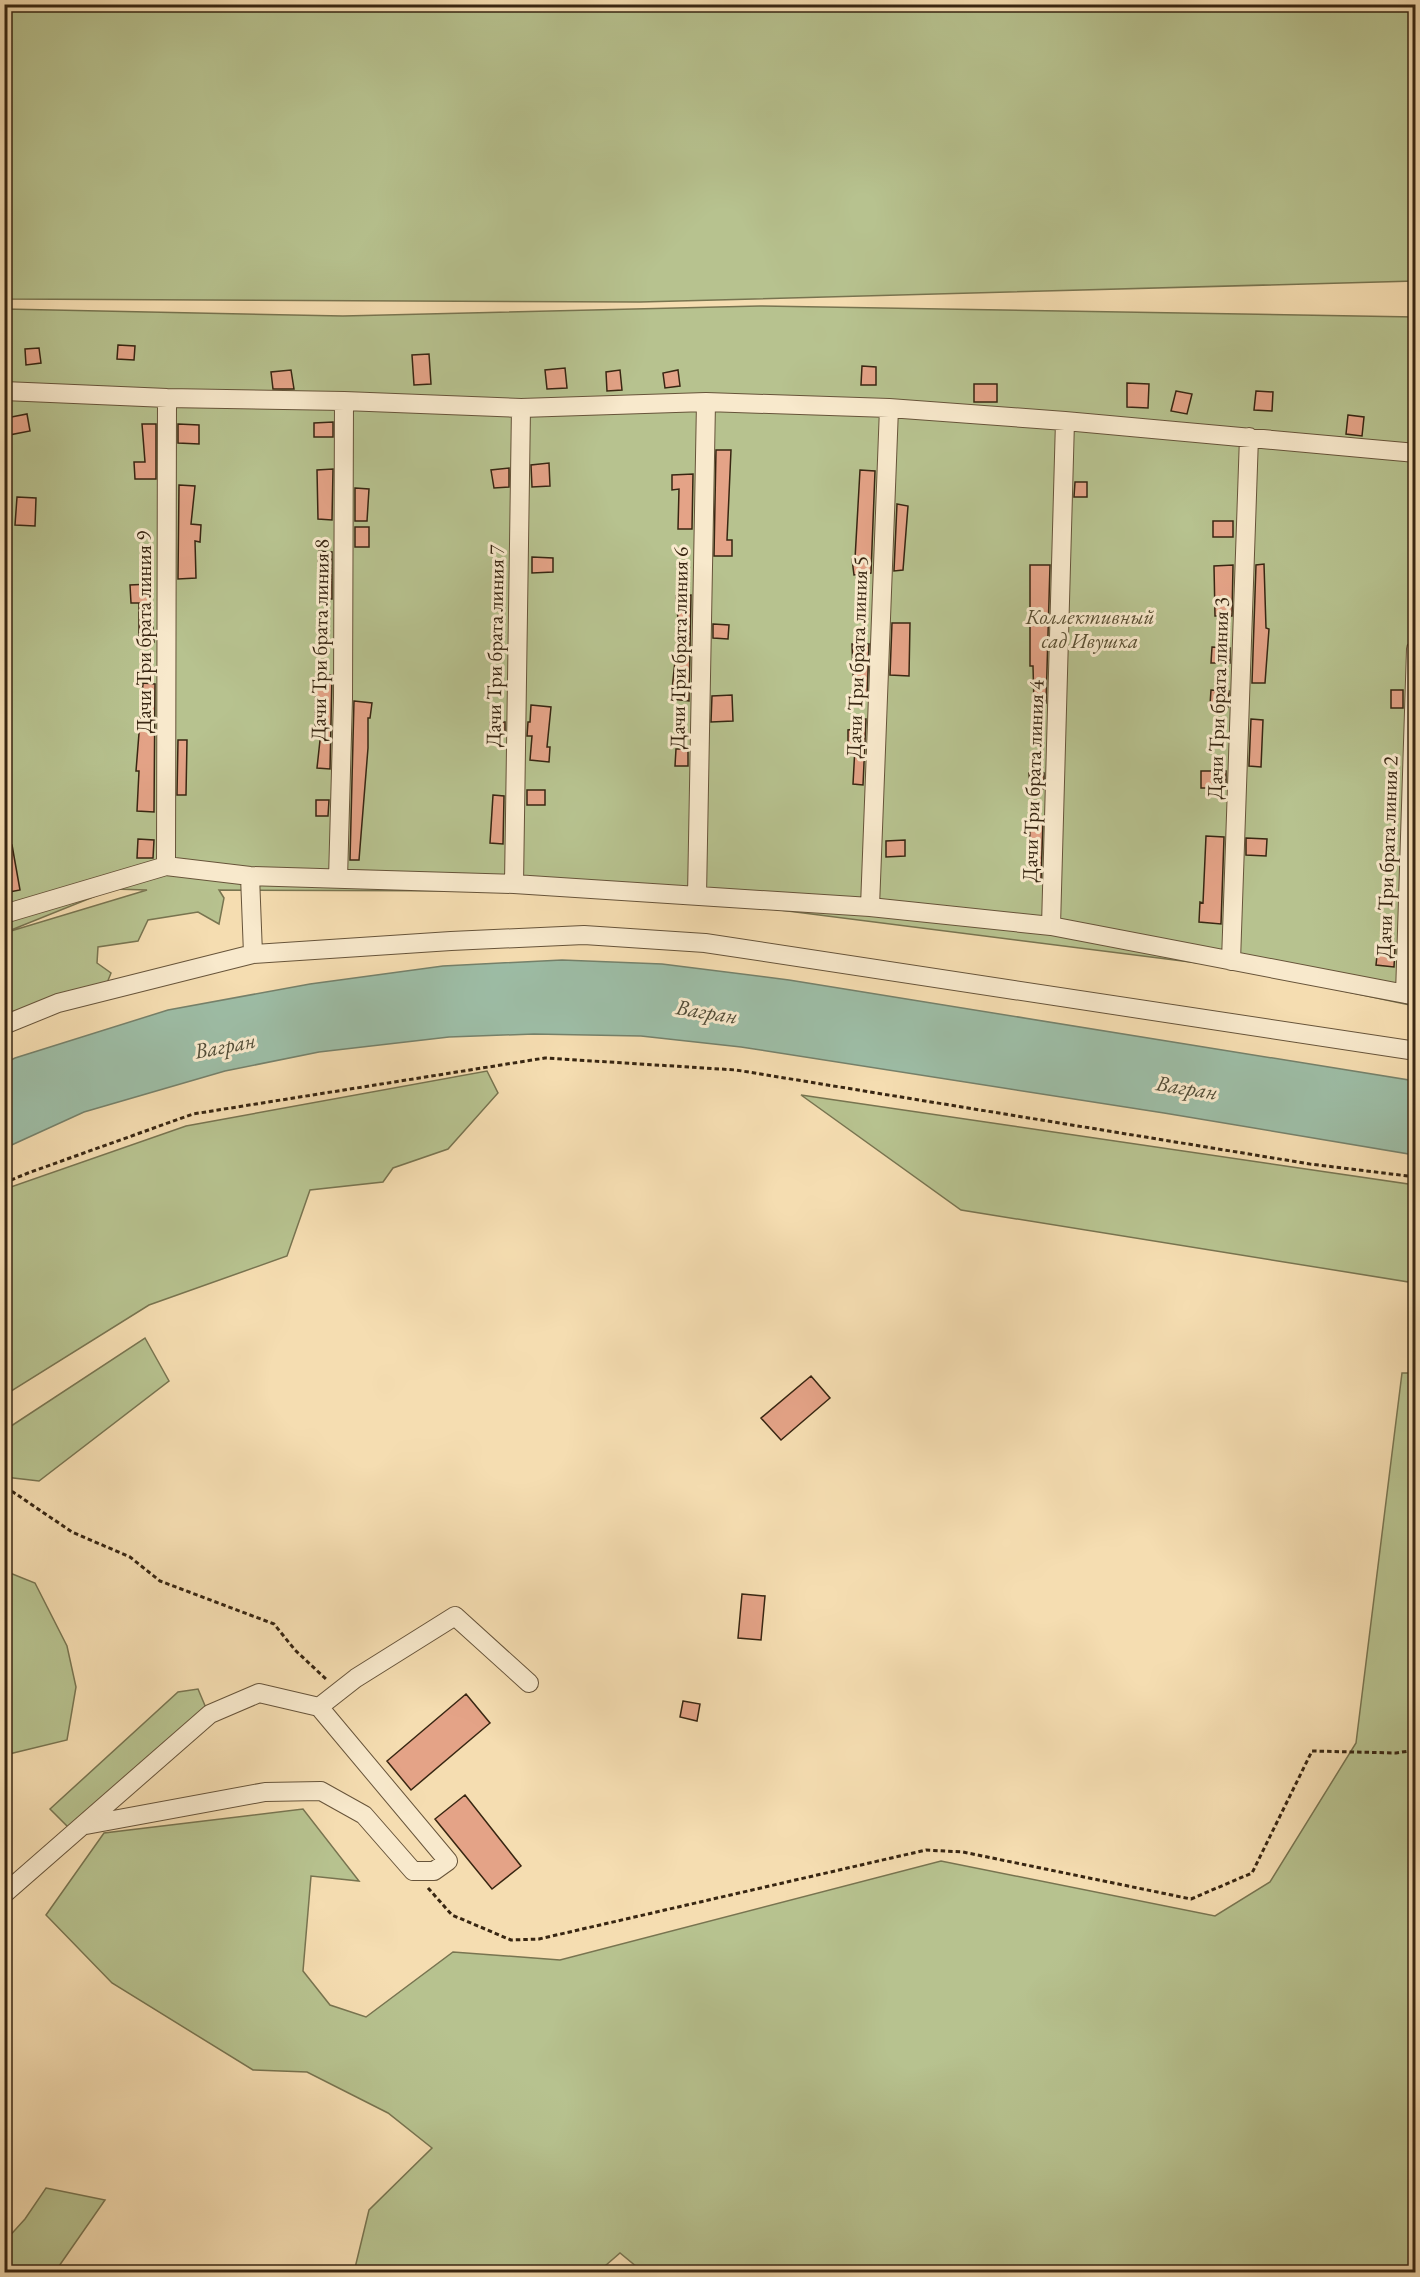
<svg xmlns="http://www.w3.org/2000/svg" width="1420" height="2277" viewBox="0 0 1420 2277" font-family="'EB Garamond',serif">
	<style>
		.green { fill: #b7c28f; stroke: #787450; stroke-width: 1.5; fill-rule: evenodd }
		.water { fill: #9dbda6; stroke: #75816b; stroke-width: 1.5 }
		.building { fill: #e4a387; stroke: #382612; stroke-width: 1.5 }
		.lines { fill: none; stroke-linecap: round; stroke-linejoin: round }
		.minor-casing { stroke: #67543a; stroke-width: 20 }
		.path { stroke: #382612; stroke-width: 3; stroke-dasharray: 4.5 3; stroke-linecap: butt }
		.minor { stroke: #f8e9cc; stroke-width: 18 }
		.labels { text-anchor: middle; stroke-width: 6; stroke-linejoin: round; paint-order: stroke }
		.park-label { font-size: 21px; font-style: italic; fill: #584d31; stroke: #f8e9cc }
		.street-label { font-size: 21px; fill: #382612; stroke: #f8e9cc }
		.water-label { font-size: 22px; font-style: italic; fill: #514c37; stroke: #f8e9cc }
	</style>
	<rect width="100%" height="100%" fill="#f5ddb1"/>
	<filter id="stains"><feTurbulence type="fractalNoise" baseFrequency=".00333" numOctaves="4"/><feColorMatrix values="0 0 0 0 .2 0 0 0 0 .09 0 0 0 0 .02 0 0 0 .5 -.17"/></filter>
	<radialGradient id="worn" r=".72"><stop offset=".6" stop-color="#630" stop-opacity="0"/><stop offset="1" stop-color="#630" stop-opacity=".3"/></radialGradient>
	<path class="green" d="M5,4L1415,5V281L640,302L5,299Z
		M760,306L1415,317V1006L1230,967L748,906L499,891L219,890L224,898L219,924L198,912L148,920L138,941L98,947L97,963L111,973L107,983L5,1014V309L343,316ZM113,889L147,890L11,931V930Z
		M487,1071L498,1093L448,1149L393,1168L383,1182L310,1190L287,1256L149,1305L5,1395V1189L186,1126Z
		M801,1095L1415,1185V1283L961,1210Z
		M145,1338L169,1381L39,1481L5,1477V1430Z
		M1402,1373H1416L1415,2272H643L620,2253L598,2272H354L369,2210L432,2148L388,2113L307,2072L253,2070L112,1983L46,1915L104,1833L303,1809L359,1881L311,1876L303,1971L330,2005L366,2017L453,1952L560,1960L941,1861L1215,1916L1270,1882L1356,1743Z
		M5,1571L35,1583L67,1646L76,1687L67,1740L5,1755Z
		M198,1689L206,1708L68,1827L50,1809L178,1692Z
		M46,2188L105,2200L57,2269L40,2272H5V2241L25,2219Z"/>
	<path class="water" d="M562,960L662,964L789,980L1415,1081V1155L1164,1113L741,1047L641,1036L534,1034L449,1037L319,1052L225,1071L84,1112L5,1148V1063L15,1058L168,1010L310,984L443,966Z"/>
	<path class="building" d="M118,345L135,346L134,360L117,359Z
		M39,348L41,363L26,365L25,349Z
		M429,354L431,384L414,385L412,355Z
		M862,366L876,367V385H861Z
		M565,368L567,388L547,389L545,370Z
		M291,370L294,389H273L271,372Z
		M620,370L622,390L607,391L606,372Z
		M678,370L680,386L665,388L663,373Z
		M1127,383L1149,384L1148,408L1127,407Z
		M974,384H997V402H974Z
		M1176,391L1192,394L1187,414L1171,411Z
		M1256,391L1273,392L1272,411L1254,410Z
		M27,414L30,431L9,435L6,418Z
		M1348,415L1364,417L1362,436L1346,434Z
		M333,422V437H314V423Z
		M142,424H156V479H135L134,462H145Z
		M178,424L199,425V444L178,443Z
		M716,450H731L727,540H732V556H714Z
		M549,463L550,486L532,487L531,465Z
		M509,468V487L494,488L491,470Z
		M333,469L332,520L318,519L317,470Z
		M860,470L875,471L871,573L854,575L852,559H855Z
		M693,474L692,529H678L679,489L672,490V475Z
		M1075,482H1087V497H1074Z
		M179,485L195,486L191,524L201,525L200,542L195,541L196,578L178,579Z
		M355,488L369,489L367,521H355Z
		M17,497L36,498L35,526L15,525Z
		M897,504L908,506L903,570L894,571Z
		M1213,521H1233V537H1213Z
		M355,527H369V547H355Z
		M319,551L332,552V599H320L321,567H318Z
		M532,557L553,558V572L532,573Z
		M1264,564L1266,628L1269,629L1265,683H1252L1256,565Z
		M1030,565H1050L1046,703L1034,704L1033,666H1030Z
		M1233,565L1232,616H1215L1214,566Z
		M150,584L154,642L139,641V603H131L130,585Z
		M691,595L689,701L671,699L677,642L680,643L676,596Z
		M892,623H910L909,676L890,675Z
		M713,624L729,625L728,639L713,638Z
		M852,644H869L867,698L854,699Z
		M1212,647L1230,648V663H1211Z
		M316,675H332L330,769L317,768L321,731H315Z
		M143,683L155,684L154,812L137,811L139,771H136Z
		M1211,690L1229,691L1228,707L1210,705Z
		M1391,690H1403V708H1391Z
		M732,695L733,721L711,722L712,696Z
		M354,701L372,703L370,718H368V748L359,860H350Z
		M531,705L551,707L547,747H550L549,762L530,760L532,736H527L528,722H530Z
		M856,719H866L863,785L853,784L855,747H848V730L855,729Z
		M1251,719L1263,720L1261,767L1249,766Z
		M490,722H505V736H490Z
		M178,740H187L186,795H177Z
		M676,749H688V766H675Z
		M1201,771H1226V788H1201Z
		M1029,773H1044V789H1030Z
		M527,790H545V805H527Z
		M493,795L504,796L503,844L490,843Z
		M316,800H329L328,816H316Z
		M1030,820L1043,821L1041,880H1029Z
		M1206,836L1224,837L1221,924L1199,922L1200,902L1203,903Z
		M1246,838L1267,839L1266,856L1246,855Z
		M138,839L154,840L153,858H137Z
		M905,840V856L886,857V841Z
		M12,845L20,890L4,893V846Z
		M1378,947L1395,949L1394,967L1376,965Z
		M811,1376L830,1398L781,1440L761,1418Z
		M742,1594L765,1596L761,1640L738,1638Z
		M466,1694L490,1723L411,1790L387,1761Z
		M683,1701L700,1704L697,1721L680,1717Z
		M465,1795L521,1866L492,1889L435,1819Z"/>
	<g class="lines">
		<defs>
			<path id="minor" d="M4,391L167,398L344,401L521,408L706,402L889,408L1065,421L1416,453
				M166,866L167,398
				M250,876L253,954
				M338,879L343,698L344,401
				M514,884L521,408
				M697,896L706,402
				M870,907L889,408
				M4,914L166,866L250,876L514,884L870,907L1051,926L1416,996
				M1051,926L1065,421
				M1231,961L1249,437
				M1405,994L1416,649
				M4,1025L58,1003L253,954L451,941L584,935L705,943L1416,1051
				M86,1825L265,1792L321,1791L364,1815L413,1871H434L448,1861L319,1707
				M4,1894L210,1714L259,1693L319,1707L356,1678L455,1616L529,1683"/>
		</defs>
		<use href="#minor" class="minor-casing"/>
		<path class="path" d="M4,1183L28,1173L193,1114L545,1058L736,1070L1310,1164L1416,1177
			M4,1491L13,1492L72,1532L130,1557L160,1581L274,1624L295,1650L327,1680
			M428,1888L452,1915L511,1940L539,1939L926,1850L963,1852L1191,1899L1252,1873L1312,1751L1396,1753L1416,1750"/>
		<use href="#minor" class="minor"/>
	</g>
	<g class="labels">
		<g class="park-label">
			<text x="1090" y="624">Коллективный<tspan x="1090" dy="24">сад Ивушка</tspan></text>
		</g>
		<g class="street-label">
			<text transform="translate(144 632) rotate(-90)" y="7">Дачи Три брата линия 9</text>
			<text transform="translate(320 640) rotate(-89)" y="7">Дачи Три брата линия 8</text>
			<text transform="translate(495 646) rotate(-89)" y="7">Дачи Три брата линия 7</text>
			<text transform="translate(679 648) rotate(-89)" y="7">Дачи Три брата линия 6</text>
			<text transform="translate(857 657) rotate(-88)" y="7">Дачи Три брата линия 5</text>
			<text transform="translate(1218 698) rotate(-88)" y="7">Дачи Три брата линия 3</text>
			<text transform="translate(1033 781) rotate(-88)" y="7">Дачи Три брата линия 4</text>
			<text transform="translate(1387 857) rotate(-88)" y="7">Дачи Три брата линия 2</text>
		</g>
		<g class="water-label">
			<text transform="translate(707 1011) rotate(9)" y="8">Вагран</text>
			<text transform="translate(225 1045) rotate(-11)" y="8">Вагран</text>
			<text transform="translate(1187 1087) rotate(9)" y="8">Вагран</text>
		</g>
	</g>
	<rect width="1420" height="2277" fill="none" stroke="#f5ddb1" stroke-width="24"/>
	<rect x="6" y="6" width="1408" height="2265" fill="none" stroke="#382612" stroke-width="3"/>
	<rect x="12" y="12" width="1396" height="2253" fill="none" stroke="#382612" stroke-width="1.5"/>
	<rect width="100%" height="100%" filter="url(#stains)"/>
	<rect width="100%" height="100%" fill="url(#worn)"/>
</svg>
